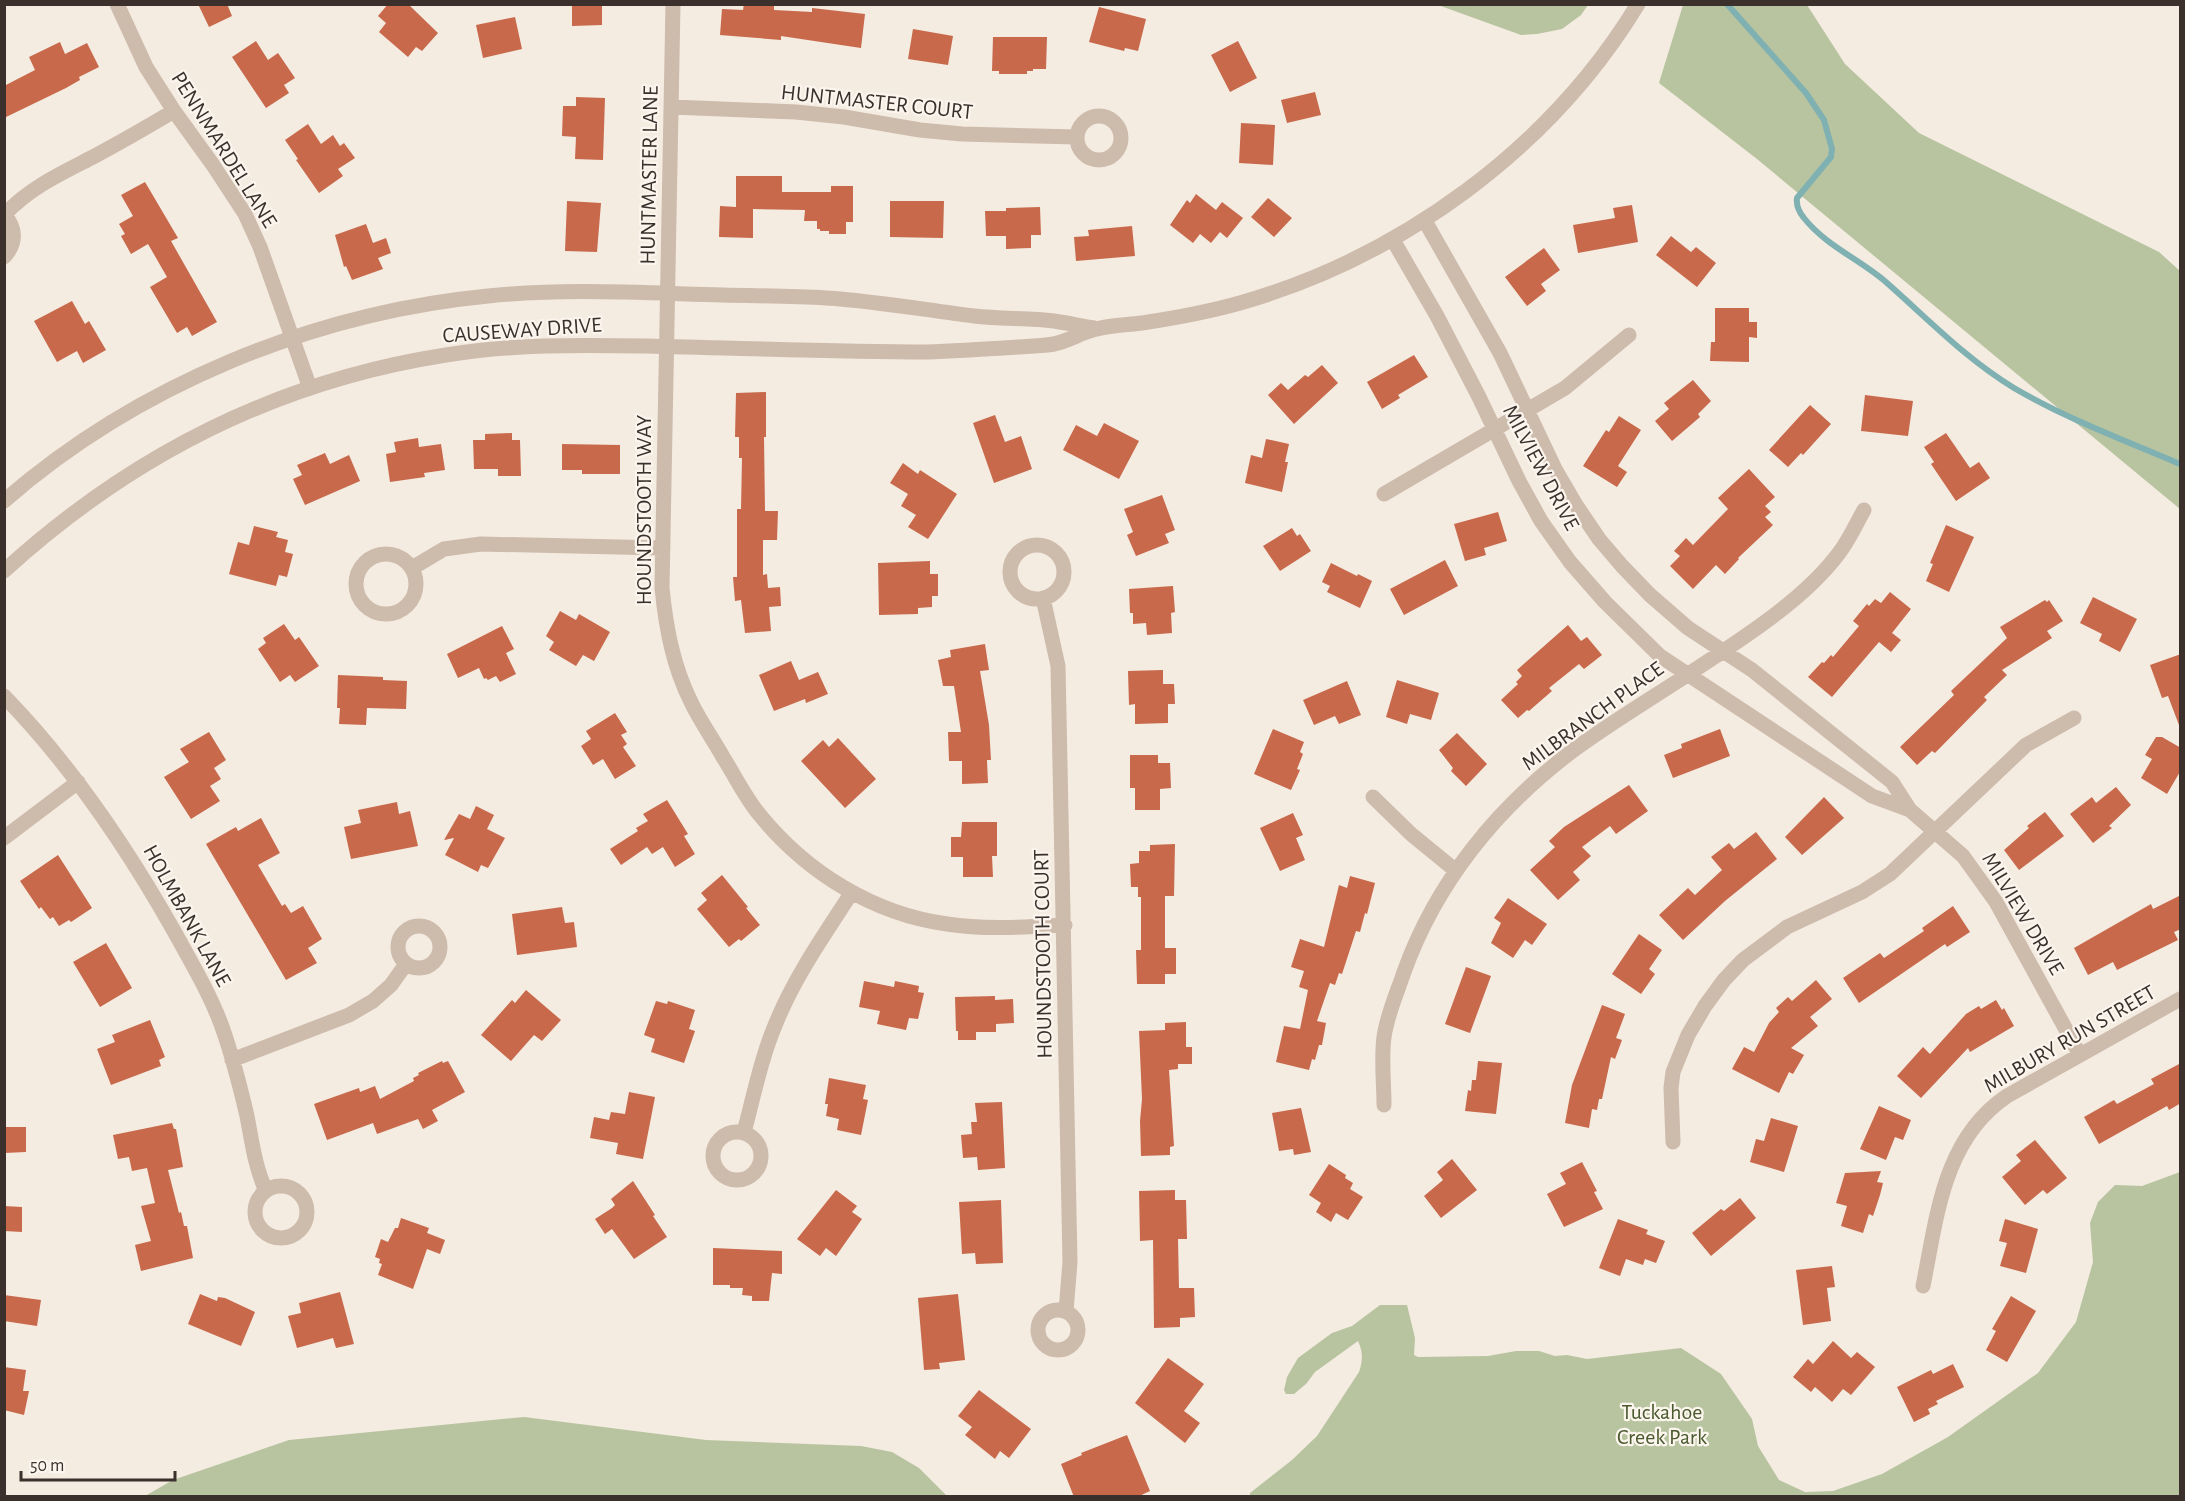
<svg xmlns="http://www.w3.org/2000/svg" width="2185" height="1501" viewBox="0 0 2185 1501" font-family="'Alegreya Sans',sans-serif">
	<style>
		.green { fill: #b8c4a0 }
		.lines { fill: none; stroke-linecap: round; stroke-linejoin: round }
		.stream { stroke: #7fb0b2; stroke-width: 6 }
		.building { fill: #c8694b }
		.minor { stroke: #cdbbac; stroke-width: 15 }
		.tertiary { stroke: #cdbbac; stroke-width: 15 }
		.labels { text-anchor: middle; stroke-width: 4.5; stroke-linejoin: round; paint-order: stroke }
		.street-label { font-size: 22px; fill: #3b302b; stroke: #fbf5ee }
		.park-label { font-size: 22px; fill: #4a5a2e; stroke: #fbf5ee }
	</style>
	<rect width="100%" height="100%" fill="#f4ebe1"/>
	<path class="green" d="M1438,5H1588L1581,15L1562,29L1537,34L1521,35Z
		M1683,5H1807L1845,64L1919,133L2159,252L2180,271V509L1757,159L1659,83Z
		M2180,1172V1496H1250V1493L1292,1460L1317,1436L1359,1372C1363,1360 1363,1352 1358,1341L1315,1372L1306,1384L1294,1394H1286L1284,1390L1287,1377L1298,1358L1332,1333L1352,1326L1380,1305H1407L1415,1338L1414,1355L1418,1357L1488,1356L1516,1351H1539L1555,1356L1567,1355L1587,1359L1681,1348L1721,1374L1752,1419L1758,1446L1779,1480L1805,1492L1833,1491L1882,1474L1948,1437L2038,1373L2076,1322L2093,1262L2090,1223L2098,1202L2115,1185L2142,1186Z
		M524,1417L706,1440L861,1446L892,1452L919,1468L947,1496H145L173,1480L289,1440Z"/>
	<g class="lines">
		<path class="stream" d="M1727,4L1806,93L1824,120L1832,149L1831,157L1797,198C1796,206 1799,212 1804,218C1826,246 1861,260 1887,283C1928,319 1966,359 2014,388C2067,419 2124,440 2180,464"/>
	</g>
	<path class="building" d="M198,4H227L232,16L209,27Z
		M388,4H408L438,33L422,51L416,47L408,57L379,32L386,23L378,16Z
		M572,4H602V25L572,26Z
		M744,4H774V10L812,12V8L865,14L861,48L781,36V40L720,35L722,9L743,10Z
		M1099,7L1146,19L1138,51L1125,48L1124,51L1089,42Z
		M515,17L522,49L483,58L476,25Z
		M913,29L953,36L948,65L908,59Z
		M993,37H1047L1046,69H1033V71H1027V74H999V71H992Z
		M256,41L268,60L278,53L295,78L284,85L289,93L266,108L232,57Z
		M1238,41L1257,78L1230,92L1211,55Z
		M60,42L65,54L87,43L99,67L79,77L80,80L66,88L4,118V86L35,70L29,57Z
		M1315,92L1321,115L1287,123L1281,100Z
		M576,97L605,98L603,160L575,159L576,137L562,136L563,106H576Z
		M1241,123L1275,125L1273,165L1239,163Z
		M308,124L321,144L333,135L340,146L344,143L355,158L338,169L343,176L319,193L296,160L298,159L285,140Z
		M736,176H782V192H831V186H853V222H846V234H829V231H820V229H817V221H804L805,210L753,209V238L719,237L720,206L736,207Z
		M145,182L178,238L171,241L217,322L192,336L187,327L177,333L150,287L167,277L148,244L131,254L121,236L125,234L119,224L133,216L121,195Z
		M1196,194L1216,210L1222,202L1243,218L1227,238L1220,232L1211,243L1200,234L1193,243L1170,225L1187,200L1190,203Z
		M1268,198L1292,218L1274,237L1251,217Z
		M567,201L601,203L597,252L565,251Z
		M890,201H944L943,238L890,237Z
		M1632,205L1638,242L1578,253L1573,225L1615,218L1613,208Z
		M1040,207L1041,235H1031V248L1006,249V236H986L985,211H1006V208Z
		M366,224L373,243L386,238L391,253L378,258L383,269L352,280L346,266L344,267L335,235Z
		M1132,226L1135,256L1076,261L1074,237L1089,236L1088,230Z
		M1671,236L1691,252L1696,247L1716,263L1697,287L1656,255Z
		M1544,248L1560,270L1541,284L1546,291L1527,306L1505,277Z
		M72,301L85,324L89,321L106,350L83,363L77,351L57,362L34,321Z
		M1715,308H1749V322H1757V338L1749,337V362L1710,361L1711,342H1715Z
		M1414,355L1428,377L1398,395L1400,398L1382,409L1367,382Z
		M1322,365L1338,383L1294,424L1268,395L1281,383L1288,390L1305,375L1308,377Z
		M1693,380L1711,401L1698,414L1700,417L1672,441L1655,421L1669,409L1664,403Z
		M766,392V437H764L765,511H778L777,540H763V575L767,574L768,588L780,587L781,606L769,607L771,631L745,633L741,600L735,601L733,577H737V509H741L742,458H739V437H735L736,393Z
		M1865,395L1913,401L1908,436L1861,431Z
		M1810,405L1831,424L1803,455L1801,453L1788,467L1769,450Z
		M995,415L1005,442L1021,436L1032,469L994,483L973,423Z
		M1619,416L1641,430L1618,466L1627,472L1617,487L1583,466L1606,430L1609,432Z
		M1104,423L1139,441L1119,479L1063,450L1076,425L1097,436Z
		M512,433V440H520L521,476H498V469H474L473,440H485V434Z
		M1946,433L1970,468L1979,462L1990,478L1956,501L1931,464L1934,462L1924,447Z
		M418,438L419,447L441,444L445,470L424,473L425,477L390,482L386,454L396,452L394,442Z
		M1266,439L1289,444L1285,462H1288L1282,492L1245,483L1251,455L1262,458Z
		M562,444L620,445V474H582V470H562Z
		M325,453L330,464L349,455L360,481L305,505L293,479L302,475L297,465Z
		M903,463L918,474L920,470L957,494L928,539L908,527L916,515L901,506L908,494L890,483Z
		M1749,469L1775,497L1765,506L1771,512L1765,517L1773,525L1738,558L1739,559L1725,574L1716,565L1693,589L1670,566L1680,556L1674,551L1686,538L1693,545L1728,509L1718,498Z
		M1162,495L1175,530L1165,534L1169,543L1136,556L1127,535L1133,532L1124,509Z
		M1498,512L1507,541L1484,548L1486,555L1465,561L1454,524Z
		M1946,525L1974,537L1949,592L1926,581L1933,564L1930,563Z
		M254,526L278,532L276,537L288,540L285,552L293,554L287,577L279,575L276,586L229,574L238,542L249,545Z
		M1292,528L1297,536L1300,534L1311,551L1280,571L1263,546Z
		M1445,560L1458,586L1404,615L1390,589Z
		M930,561V574H938V596H932V607L918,608V614L879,615L878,563Z
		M1331,563L1357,576L1358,574L1372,581L1360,608L1327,592L1330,586L1322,582Z
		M1173,586L1175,612L1171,613L1172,633L1147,635L1146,623L1133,624V613H1130L1129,589Z
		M1890,592L1911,609L1892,633L1901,640L1891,652L1879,642L1832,697L1808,677L1822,662L1824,663L1831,655L1833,657L1859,626L1853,621L1867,604L1869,606L1875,599L1881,603Z
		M2093,597L2137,619L2120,652L2099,641L2102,634L2080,623Z
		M2045,600L2047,602L2049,600L2063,621L2047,631L2052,638L2002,670L2007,675L1984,697L1987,700L1935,753L1932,751L1917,765L1900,747L1954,695L1951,691L2007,638L2000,627Z
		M560,611L576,620L579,614L610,632L594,661L583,655L576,666L549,650L554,642L546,636Z
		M284,624L295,640L299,637L319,666L295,682L290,675L280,682L258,649L266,643L263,638Z
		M1568,625L1581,641L1587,637L1602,655L1584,669L1579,664L1549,688L1552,691L1537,704L1529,711L1527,710L1518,718L1501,700L1518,684L1516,682L1522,676L1517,670Z
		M502,626L514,649L506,653L516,674L500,682L496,676L488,680L486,678L484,679L479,668L458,678L447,654Z
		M985,644L989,670L980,671L989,725L991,760H987L988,783L962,784V761H949L948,732H961L954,686H943L938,660L951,657L950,650Z
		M2181,654V725H2179L2168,696L2162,698L2150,665Z
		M791,661L799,680L818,672L828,694L806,703L805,699L774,711L759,675Z
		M1163,670V684H1174L1175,704H1168V723L1135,724V704L1129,705L1128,671Z
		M338,675L383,677V680L407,681L406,709L367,708L366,725L339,724L340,708H337Z
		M1397,680L1439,693L1431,720L1410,714L1407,724L1386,717Z
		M1347,681L1361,715L1339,724L1335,716L1314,725L1303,700Z
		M615,713L627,732L621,735L627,744L623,747L636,766L615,779L603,759L593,765L581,746L591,739L586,731Z
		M1273,729L1304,742L1300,752L1303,754L1297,769L1300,770L1291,790L1254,774Z
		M1720,729L1730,756L1673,778L1664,755L1682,748L1681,744Z
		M209,732L226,760L214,768L221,779L210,786L220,801L191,819L164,777L189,762L180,749Z
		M1457,733L1487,764L1466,786L1451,771L1453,768L1439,750Z
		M2156,737H2162L2181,748V770L2167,794L2141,778L2152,759L2145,755Z
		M838,738L876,779L845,808L801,761L823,740L829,747Z
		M1130,755H1158V763H1170L1171,788L1160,789V810H1135V788H1130Z
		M1629,785L1648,811L1616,834L1610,826L1582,847L1591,856L1573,872L1580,880L1558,900L1530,870L1555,847L1549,841L1564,827Z
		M2116,787L2131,805L2109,826L2112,828L2093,843L2070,814L2092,797L2096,803Z
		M1824,797L1844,818L1802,855L1785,837Z
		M667,800L688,834L684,836L695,854L675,867L663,847L652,854L647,847L621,865L610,849L638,831L636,828L648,821L643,814Z
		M397,802L399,814L410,811L418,846L351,859L344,827L361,823L358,810Z
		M476,806L494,815L487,829L505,838L488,868L481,865L478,872L445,855L454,838L444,840L459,814L470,819Z
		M2045,812L2064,836L2019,870L2004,850L2029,828L2027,826Z
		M1293,813L1303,835L1296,838L1305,860L1280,871L1260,828Z
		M261,818L280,853L258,865L282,906L285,904L291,913L303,906L322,939L308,948L317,963L286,980L206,844L236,827L238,831Z
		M962,822H997V856H992L993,877H963V857H951V837H961Z
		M1756,832L1777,859L1725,901L1683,940L1659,915L1688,888L1695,895L1722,870L1711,857L1729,843L1734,849Z
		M1175,844L1174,896H1165V948H1176V974H1165V984H1137L1136,950H1141V897H1138V887H1131L1130,864L1139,863V851H1150V845Z
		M58,855L92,908L71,922L69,920L59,926L53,917L50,919L41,907L39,909L20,881Z
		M722,875L748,907L746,908L760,925L741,941L739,939L729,947L697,909L707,900L701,893Z
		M1350,876L1375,883L1367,914L1365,913L1360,932L1356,931L1342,974L1339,973L1335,985L1330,983L1317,1021L1326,1023L1322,1045H1319L1315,1060L1312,1059L1309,1070L1276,1062L1284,1026L1300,1029L1308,990L1299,987L1304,971L1291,967L1300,939L1324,947L1339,885L1347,888Z
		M2181,895V929L2174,932L2178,940L2117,970L2113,962L2088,975L2074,948L2151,904L2153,909Z
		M1508,898L1547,924L1532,945L1525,940L1513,958L1491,943L1501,923L1494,918Z
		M1953,906L1970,932L1947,947L1945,944L1859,1003L1843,978L1880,953L1884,958L1924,931L1922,928Z
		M562,907L565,923L574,922L577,947L517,955L512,914Z
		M1639,934L1662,950L1649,969L1655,974L1641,994L1612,974Z
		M106,943L132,988L100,1007L73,962Z
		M1466,967L1491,976L1470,1033L1445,1024Z
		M1816,980L1832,999L1810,1017L1818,1026L1791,1048L1804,1055L1793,1074L1789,1072L1779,1093L1732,1069L1744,1047L1754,1052L1769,1023L1779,1012L1776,1008L1788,997L1792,1001Z
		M864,981L894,987L895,981L919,986L918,992L924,993L918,1019L909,1018L906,1030L877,1024L880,1011L859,1007Z
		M526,990L561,1020L542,1041L534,1035L511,1061L481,1035L512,1000L515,1003Z
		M995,996V1000L1013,999L1014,1023L996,1024V1032H976V1040H958V1031H956L955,997Z
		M1996,1000L2002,1010L2004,1008L2014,1026L1970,1052L1968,1048L1921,1098L1897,1076L1923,1047L1930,1054L1966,1014L1979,1006L1981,1009Z
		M656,1001L667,1004L668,1001L695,1010L689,1029L695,1031L684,1063L651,1052L655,1039L644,1035Z
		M1602,1005L1625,1014L1616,1038L1622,1040L1615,1059L1611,1057L1602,1099H1599L1597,1110L1592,1109L1589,1128L1565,1123L1572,1085Z
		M150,1020L165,1057L159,1060L161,1066L111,1085L97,1049L115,1042L112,1035Z
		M1186,1022V1047H1192V1064H1178V1069L1169,1070L1174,1146L1170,1147V1155L1141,1156L1140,1121L1142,1099L1139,1031L1165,1030V1023Z
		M442,1061L443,1063L448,1061L465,1092L432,1110L438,1121L423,1129L418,1119L377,1134L373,1123L327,1140L314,1104L359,1088L360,1092L375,1086L380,1099L414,1081L413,1078L419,1075L418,1073Z
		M1478,1061L1502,1063L1496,1114L1465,1111L1468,1090L1471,1091L1472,1080H1476Z
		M2181,1063V1103L2169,1110L2167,1106L2099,1144L2084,1117L2114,1100L2117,1104L2154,1084L2151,1079Z
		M829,1078L866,1085L863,1099L868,1100L861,1135L837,1130L839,1119L826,1116L828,1104H825Z
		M629,1092L655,1097L643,1159L616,1154L618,1143L590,1138L594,1117L609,1120L611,1112L625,1114Z
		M1002,1102L1005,1168L978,1170L977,1157L963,1158L961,1135L972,1134L971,1122H977L975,1103Z
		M1879,1106L1911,1120L1903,1140L1895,1137L1886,1160L1860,1149Z
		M1301,1108L1311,1152L1294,1155L1293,1149L1279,1151L1272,1113Z
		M1771,1118L1798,1126L1784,1172L1750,1162L1756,1139L1764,1141Z
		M172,1123L174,1129H176L183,1167L168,1170L179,1213L181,1212L184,1226H187L193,1258L141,1271L135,1245L151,1241L141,1206L155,1203L147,1168L132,1171L129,1157L118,1159L113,1135Z
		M4,1127H26V1152L4,1153Z
		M2035,1140L2067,1178L2047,1194L2043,1190L2025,1205L2002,1177L2021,1161L2016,1155Z
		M1452,1159L1477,1190L1441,1218L1424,1196L1443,1180L1437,1172Z
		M1582,1162L1597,1191L1594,1192L1603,1209L1564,1227L1547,1194L1566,1184L1560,1173Z
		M1329,1164L1346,1175L1345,1178L1353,1183L1350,1189L1363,1197L1348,1220L1336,1213L1331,1222L1316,1212L1321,1203L1309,1195Z
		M1881,1171L1877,1182L1883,1183L1880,1195L1873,1216L1869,1214L1863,1233L1841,1226L1847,1206L1836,1203L1845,1173Z
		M633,1181L655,1215L653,1216L667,1237L634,1259L612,1229L605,1234L595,1219L612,1208L615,1205L611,1199Z
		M836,1190L857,1206L852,1212L862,1219L836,1256L826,1248L820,1256L797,1239Z
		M1175,1190V1200H1186L1187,1239H1178L1179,1288H1194L1195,1317L1180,1318V1327L1154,1328L1153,1240L1140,1241L1139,1191Z
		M1740,1198L1756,1218L1711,1256L1692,1233L1721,1209L1724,1211Z
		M1001,1200L1003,1263L976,1264L975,1253L962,1254L959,1202Z
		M4,1206L22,1207V1232L4,1231Z
		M401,1218L429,1228L427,1233L445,1240L440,1254L427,1249L413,1289L378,1275L382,1264L379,1263L380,1259L375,1257L381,1239L388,1242L395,1228H398Z
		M1618,1219L1648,1230L1646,1234L1665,1241L1656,1263L1645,1259L1643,1265L1626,1259L1620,1276L1599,1268Z
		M2005,1219L2038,1229L2026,1273L2000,1266L2007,1243L1999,1241Z
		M713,1248L782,1251V1274L772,1273L769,1301H752V1296L742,1295L743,1288H730V1285H713Z
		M1832,1266L1835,1287L1827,1288L1831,1321L1803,1325L1796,1270Z
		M340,1292L354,1344L336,1348L333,1338L297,1348L288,1316L301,1313L299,1303Z
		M200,1294L217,1301L218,1297L225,1298L255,1312L241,1346L188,1324Z
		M958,1294L965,1360L939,1363L940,1369L924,1370L918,1298Z
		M4,1295L41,1300L37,1326L4,1321Z
		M2011,1296L2036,1311L2007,1362L1986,1350L1996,1331L1992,1329Z
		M1833,1341L1851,1358L1857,1352L1875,1367L1851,1395L1843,1389L1832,1402L1815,1387L1811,1392L1793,1377L1808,1359L1813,1364Z
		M1168,1358L1204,1384L1184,1411L1200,1423L1185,1443L1135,1403Z
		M1953,1364L1964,1387L1936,1401L1938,1404L1928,1409L1930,1414L1914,1422L1897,1387L1931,1370L1933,1374Z
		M4,1367L26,1370L23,1391H29L24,1415L4,1410Z
		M979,1390L1031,1429L1009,1458L1000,1451L995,1459L965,1435L972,1427L958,1416Z
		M1127,1435L1150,1491L1137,1497H1074L1061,1464L1082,1455L1081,1453Z"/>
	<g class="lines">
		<path class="minor" d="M117,4L146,67L174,111L213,165L245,214L260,247L310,388
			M673,4L662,588C666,628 673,666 691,702C700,721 713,739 723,757C735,776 745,797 759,814C806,872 873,914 947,924C985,930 1026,927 1065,925
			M672,107L796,112L844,117L920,130L962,134L1077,137
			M1077 138a22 22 0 1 1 44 0a22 22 0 1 1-44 0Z
			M4,214C16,228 17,243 4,257
			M5,214C31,187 60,174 93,157C121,142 147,127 174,111
			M1425,221L1500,353L1555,469L1576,505L1599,539L1622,566L1650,595L1688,628L1752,670L1892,782L1910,810L1963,856L1996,902L2080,1055
			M1393,240L1437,316L1479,397L1519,481L1541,521L1570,562L1605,602L1660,656L1872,796L1910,810
			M1384,494L1565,388L1629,335
			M1010 572a27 27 0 1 1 54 0a27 27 0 1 1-54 0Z
			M356 584a30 30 0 1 1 60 0a30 30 0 1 1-60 0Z
			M412,568L444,549L481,544L663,548
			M1043,598L1058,666L1070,1262L1066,1311
			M4,696C72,766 126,846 174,931C191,962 209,992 221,1024C232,1054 240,1086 247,1116C252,1142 255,1167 266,1191
			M1373,797L1411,834L1455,870
			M4,838L78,782
			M398 947a21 21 0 1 1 42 0a21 21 0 1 1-42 0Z
			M232,1060L349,1015L373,1001L391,985L406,964
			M1384,1105C1384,1083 1381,1059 1384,1037C1387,1015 1397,993 1404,972C1436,883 1496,809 1571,752C1606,726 1644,703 1681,679C1732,645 1802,603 1839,553C1849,540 1856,524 1864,510
			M713 1156a24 24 0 1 1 48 0a24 24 0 1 1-48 0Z
			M744,1132C754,1095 761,1058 776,1023C795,976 825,934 852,892
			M1673,1142L1671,1088L1673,1072L1688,1035L1705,1006L1724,980L1743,960L1787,927L1862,892L1890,874L2026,745L2074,718
			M255 1212a26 26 0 1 1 52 0a26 26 0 1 1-52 0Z
			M1923,1286C1937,1217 1943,1139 2007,1096L2180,999
			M1038 1330a20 20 0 1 1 40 0a20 20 0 1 1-40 0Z"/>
		<path class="tertiary" d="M4,501C137,385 313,313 488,296C566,288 645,293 723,295C757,296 792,296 826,298C876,301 925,310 974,316C1001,319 1028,318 1054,321C1068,323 1081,326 1094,328
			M4,571C130,456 278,381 446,355C512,344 579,345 646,346C740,348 834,352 927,352C958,351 988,349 1018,347C1030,346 1043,346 1054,344C1069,341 1082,332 1097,329C1111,325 1127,325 1142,323C1175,318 1208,312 1240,303C1401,257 1550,149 1638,4"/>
	</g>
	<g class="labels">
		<g class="street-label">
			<text transform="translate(877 101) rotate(6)" y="8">HUNTMASTER COURT</text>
			<text transform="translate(225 149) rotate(58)" y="8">PENNMARDEL LANE</text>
			<text transform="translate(648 175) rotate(-89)" y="8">HUNTMASTER LANE</text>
			<text transform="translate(522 329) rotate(-4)" y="8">CAUSEWAY DRIVE</text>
			<text transform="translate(1542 467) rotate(62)" y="8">MILVIEW DRIVE</text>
			<text transform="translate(643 510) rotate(-90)" y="8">HOUNDSTOOTH WAY</text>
			<text transform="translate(1592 715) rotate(-36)" y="8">MILBRANCH PLACE</text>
			<text transform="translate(2024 913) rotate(59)" y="8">MILVIEW DRIVE</text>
			<text transform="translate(188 915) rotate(61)" y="8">HOLMBANK LANE</text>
			<text transform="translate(1042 954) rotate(-91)" y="8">HOUNDSTOOTH COURT</text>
			<text transform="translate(2069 1038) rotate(-30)" y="8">MILBURY RUN STREET</text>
		</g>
		<g class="park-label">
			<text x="1662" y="1419">Tuckahoe<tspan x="1662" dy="25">Creek Park</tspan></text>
		</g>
	</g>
	<rect width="2185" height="1501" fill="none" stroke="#3b302b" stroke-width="12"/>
	<path d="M21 1471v9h154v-9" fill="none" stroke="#3b302b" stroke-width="3"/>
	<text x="30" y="1471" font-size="18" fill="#3b302b" stroke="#fbf5ee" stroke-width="4.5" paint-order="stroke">50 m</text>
</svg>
